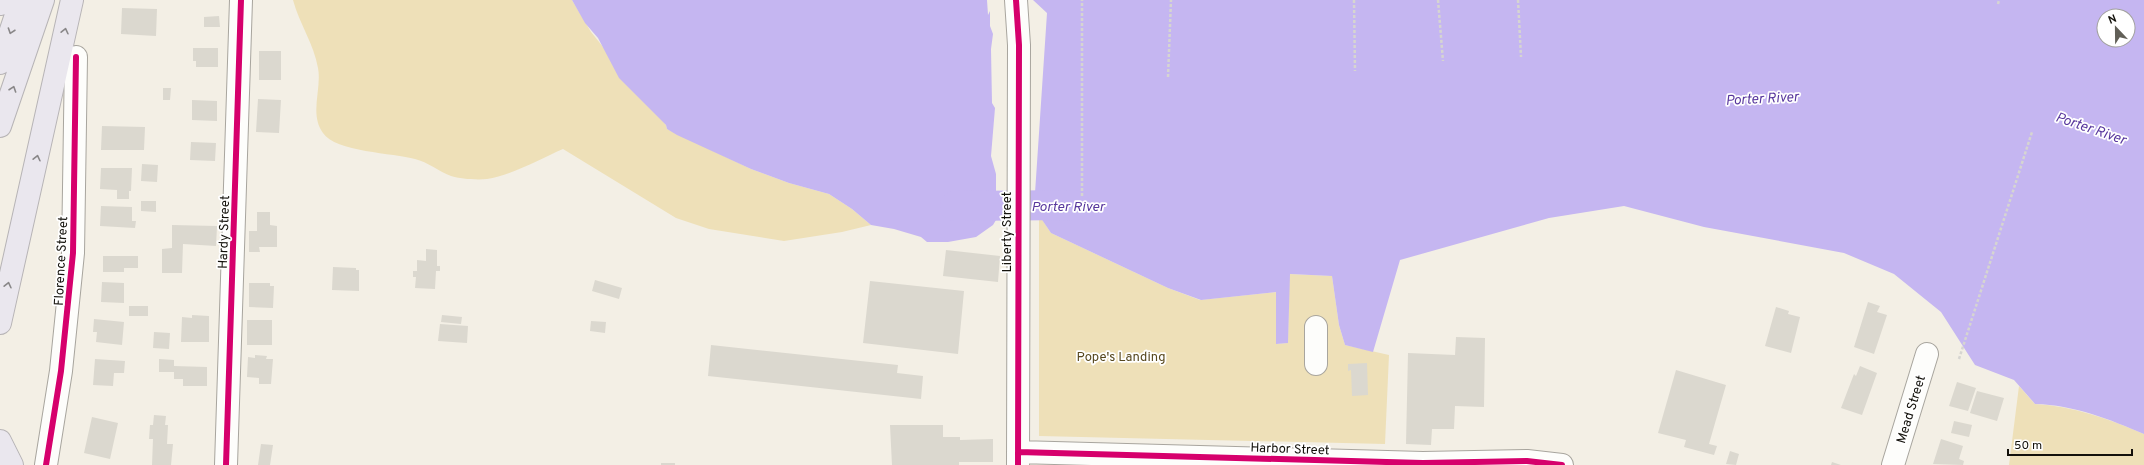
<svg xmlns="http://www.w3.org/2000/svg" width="2144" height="465" viewBox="0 0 2144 465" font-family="Overpass,sans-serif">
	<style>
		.green { fill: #eee0b8 }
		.water { fill: #c5b6f1; fill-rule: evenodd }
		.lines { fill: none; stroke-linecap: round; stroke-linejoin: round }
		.river { stroke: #c5b6f1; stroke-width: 30 }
		.building { fill: #dbd8cf }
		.minor-casing { stroke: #a8a59e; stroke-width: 24 }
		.highway-casing { stroke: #b7b4b6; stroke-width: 24 }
		.path { stroke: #d6d5d1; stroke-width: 2.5; stroke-dasharray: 3 2; stroke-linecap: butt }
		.minor { stroke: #fdfdfb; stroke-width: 22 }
		.highway { stroke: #eae7ee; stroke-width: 22 }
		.cycleway-casing { stroke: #fff; stroke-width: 8 }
		.cycleway { stroke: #d6006c; stroke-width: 6 }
		.oneway { stroke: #898788 }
		.labels { text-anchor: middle; stroke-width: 3.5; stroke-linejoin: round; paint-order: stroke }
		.street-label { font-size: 13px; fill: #13110b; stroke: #fff }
		.park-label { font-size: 13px; fill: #56471d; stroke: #fff }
		.water-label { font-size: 14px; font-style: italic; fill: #58379d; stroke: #fff }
	</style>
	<rect width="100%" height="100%" fill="#f3efe5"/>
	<path class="green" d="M293,0H572L591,32L666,125L667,129L751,169L789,183L829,194L852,209L871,225L842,232L784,241L709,229L676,218L563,149C540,159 512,175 487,179C477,180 460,179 451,176C438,171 428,162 415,159C394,153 335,152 323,133C309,114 322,89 318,68C314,44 299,23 293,0Z
		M1039,215L1051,233L1168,288L1200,300L1277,292L1276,344L1288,343L1289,274L1332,276L1339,325L1345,345L1389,355L1385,444L1039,436Z
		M2019,386L2035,404C2074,406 2109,419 2144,434V465H2009Z"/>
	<path class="water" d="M572,0H987L988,15L990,11V26L993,34L991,49L992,103L995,108L991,156L996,174V220L993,225L976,237L948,242H927L921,237L894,229L871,225L852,209L829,194L789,183L751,169L677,135L667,129L666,125L619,78L598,38L585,23Z
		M1033,0H2144V434C2109,419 2074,405 2035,404L2014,380L1975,365L1941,312L1894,274L1844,253L1704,227L1624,206L1549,218L1400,260L1373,352L1345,345L1339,325L1332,276L1290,274L1288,343L1276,344V292L1201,300L1168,288L1051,233L1034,208L1047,13ZM2104,16H2128V40H2104Z"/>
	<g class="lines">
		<path class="river" d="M955,206L1075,205"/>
	</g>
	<path class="building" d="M122,8L157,9L156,36L121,34Z
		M219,16L220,27H204V17Z
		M193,48H218V67H196V61H193Z
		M259,51H281V80H259Z
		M163,88H171L170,100H163Z
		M258,99L281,100L279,133L256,132Z
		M192,100L217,101V121L192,120Z
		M102,126L145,127L144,150H101Z
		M191,142L216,143L215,161L190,160Z
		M142,164L158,165L157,182L141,181Z
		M101,168H132L131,191H129V199H117V190L100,189Z
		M141,201H156V212L141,211Z
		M101,206L132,207V221H136L135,228L100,226Z
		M257,212H270V225L277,226V247H259L260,252H249V231H257Z
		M172,225L217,226L216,246L183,244L182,273H162V249L172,248Z
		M426,249L437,250V266H440V271H436L435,289L415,288L416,277H413V271H417V260L426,261Z
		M946,250L1000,256L998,282L943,276Z
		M103,256H138V268H124V272H103Z
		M333,267L356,268V270H359V291L332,290Z
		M595,280L622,288L619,299L592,291Z
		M870,281L964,291L958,354L863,343Z
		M102,282L124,283V303L101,302Z
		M249,283H270V286H274L273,308L249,307Z
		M1868,302L1880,306L1877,312L1887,315L1874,354L1854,347Z
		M129,306H148V316H129Z
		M1776,307L1789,311L1788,314L1800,317L1791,353L1765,346Z
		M192,315L209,316V342H181L182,317L192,318Z
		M442,315L462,317L461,324L441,322Z
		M94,319L124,322L122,345L96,342L97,332H93Z
		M247,320H272V345H247Z
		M591,321L606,322L605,333L590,331Z
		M440,324L468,326L467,343L438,341Z
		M154,332L170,333L169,349L153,348Z
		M1456,337L1485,338L1484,407L1455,406L1454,429H1432L1431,445L1406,444L1408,353L1455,355Z
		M711,345L898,365L897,373L923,376L921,399L708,376Z
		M255,355L267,356L266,359H273L271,384H259V378L247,377L248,357L255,358Z
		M95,359L125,361L124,373H114L113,386L93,385Z
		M159,359L174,360V366L207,367V386H183V379H174V372H159Z
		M1367,363L1368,395L1352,396L1351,370L1348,371V364Z
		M1860,366L1877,373L1862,415L1841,408L1854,374L1856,376Z
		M1676,370L1726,385L1709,444L1717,446L1714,455L1684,447L1686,440L1658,433Z
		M1957,382L1976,388L1968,411L1949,406Z
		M1977,391L2004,398L1997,421L1970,413Z
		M154,415L166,416L165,425H168L167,444H173L171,465H152L153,439H149L150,425H153Z
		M92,417L118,423L110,459L84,453Z
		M1954,421L1972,425L1969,437L1951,433Z
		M890,425H943V437H960V440L993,439V462H959V465H892Z
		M1941,439L1963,446L1959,459L1964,461L1963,465L1933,464Z
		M261,444L273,445L270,465H258Z
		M1730,451L1739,454L1736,465L1726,464Z
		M1832,462L1841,465H1831Z
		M661,463H675V465H661Z"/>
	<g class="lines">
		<defs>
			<path id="minor" d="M1016,0L1019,45L1018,465
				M1316,364V327
				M1018,452L1423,463L1527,461L1562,465
				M46,465L61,371L73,253L76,57
				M226,465L241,0
				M1893,465L1927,354"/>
			<path id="highway" d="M0,4L2,0
				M0,63L21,0
				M0,126L43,0
				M0,323L72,0
				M0,441L12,465"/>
		</defs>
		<use href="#minor" class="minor-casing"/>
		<use href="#highway" class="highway-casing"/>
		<path class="path" d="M1354,0L1355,71
			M1438,0L1443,61
			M1518,0L1521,57
			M1998,4L1999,0
			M1168,77L1171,0
			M1082,196V0
			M1959,359L2032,132"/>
		<use href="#minor" class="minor"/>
		<use href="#highway" class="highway"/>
		<defs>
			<path id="cycleway" d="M1016,0L1019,45L1018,465
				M1018,452L1423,463L1527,461L1562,465
				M46,465L61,371L73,253L76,57
				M226,465L241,0"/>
		</defs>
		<use href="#cycleway" class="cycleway-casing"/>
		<use href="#cycleway" class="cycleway"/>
	</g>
	<defs><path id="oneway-chevron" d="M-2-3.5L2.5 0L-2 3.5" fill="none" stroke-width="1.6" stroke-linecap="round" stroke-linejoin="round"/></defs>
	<g class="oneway">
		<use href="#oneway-chevron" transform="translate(11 31) rotate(109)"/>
		<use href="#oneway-chevron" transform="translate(65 31) rotate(-77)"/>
		<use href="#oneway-chevron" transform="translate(13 89) rotate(-71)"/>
		<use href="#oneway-chevron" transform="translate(37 158) rotate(-77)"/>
		<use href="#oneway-chevron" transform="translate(8 285) rotate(-77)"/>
	</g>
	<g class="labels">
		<g class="street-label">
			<text transform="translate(223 232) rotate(-88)" y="5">Hardy Street</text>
			<text transform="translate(1006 232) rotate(-90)" y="5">Liberty Street</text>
			<text transform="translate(60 261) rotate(-87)" y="5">Florence Street</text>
			<text transform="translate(1910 409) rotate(-73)" y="5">Mead Street</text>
			<text transform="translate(1290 448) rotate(2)" y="5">Harbor Street</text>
		</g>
		<g class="park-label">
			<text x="1121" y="361">Pope's Landing</text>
		</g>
		<g class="water-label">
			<text transform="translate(1762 98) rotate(-3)" y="5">Porter River</text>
			<text transform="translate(2091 128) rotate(19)" y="5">Porter River</text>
			<text x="1068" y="211">Porter River</text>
		</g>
	</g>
	<g transform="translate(2116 28) rotate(338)"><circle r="19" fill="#ffffff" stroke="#a1a09d"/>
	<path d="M0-3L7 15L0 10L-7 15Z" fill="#615f57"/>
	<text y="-6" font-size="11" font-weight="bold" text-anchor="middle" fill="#13110b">N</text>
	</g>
	<path d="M2008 449v6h124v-6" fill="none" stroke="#13110b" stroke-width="2"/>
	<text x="2014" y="449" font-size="12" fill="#13110b" stroke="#ffffff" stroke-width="3" paint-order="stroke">50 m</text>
</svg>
